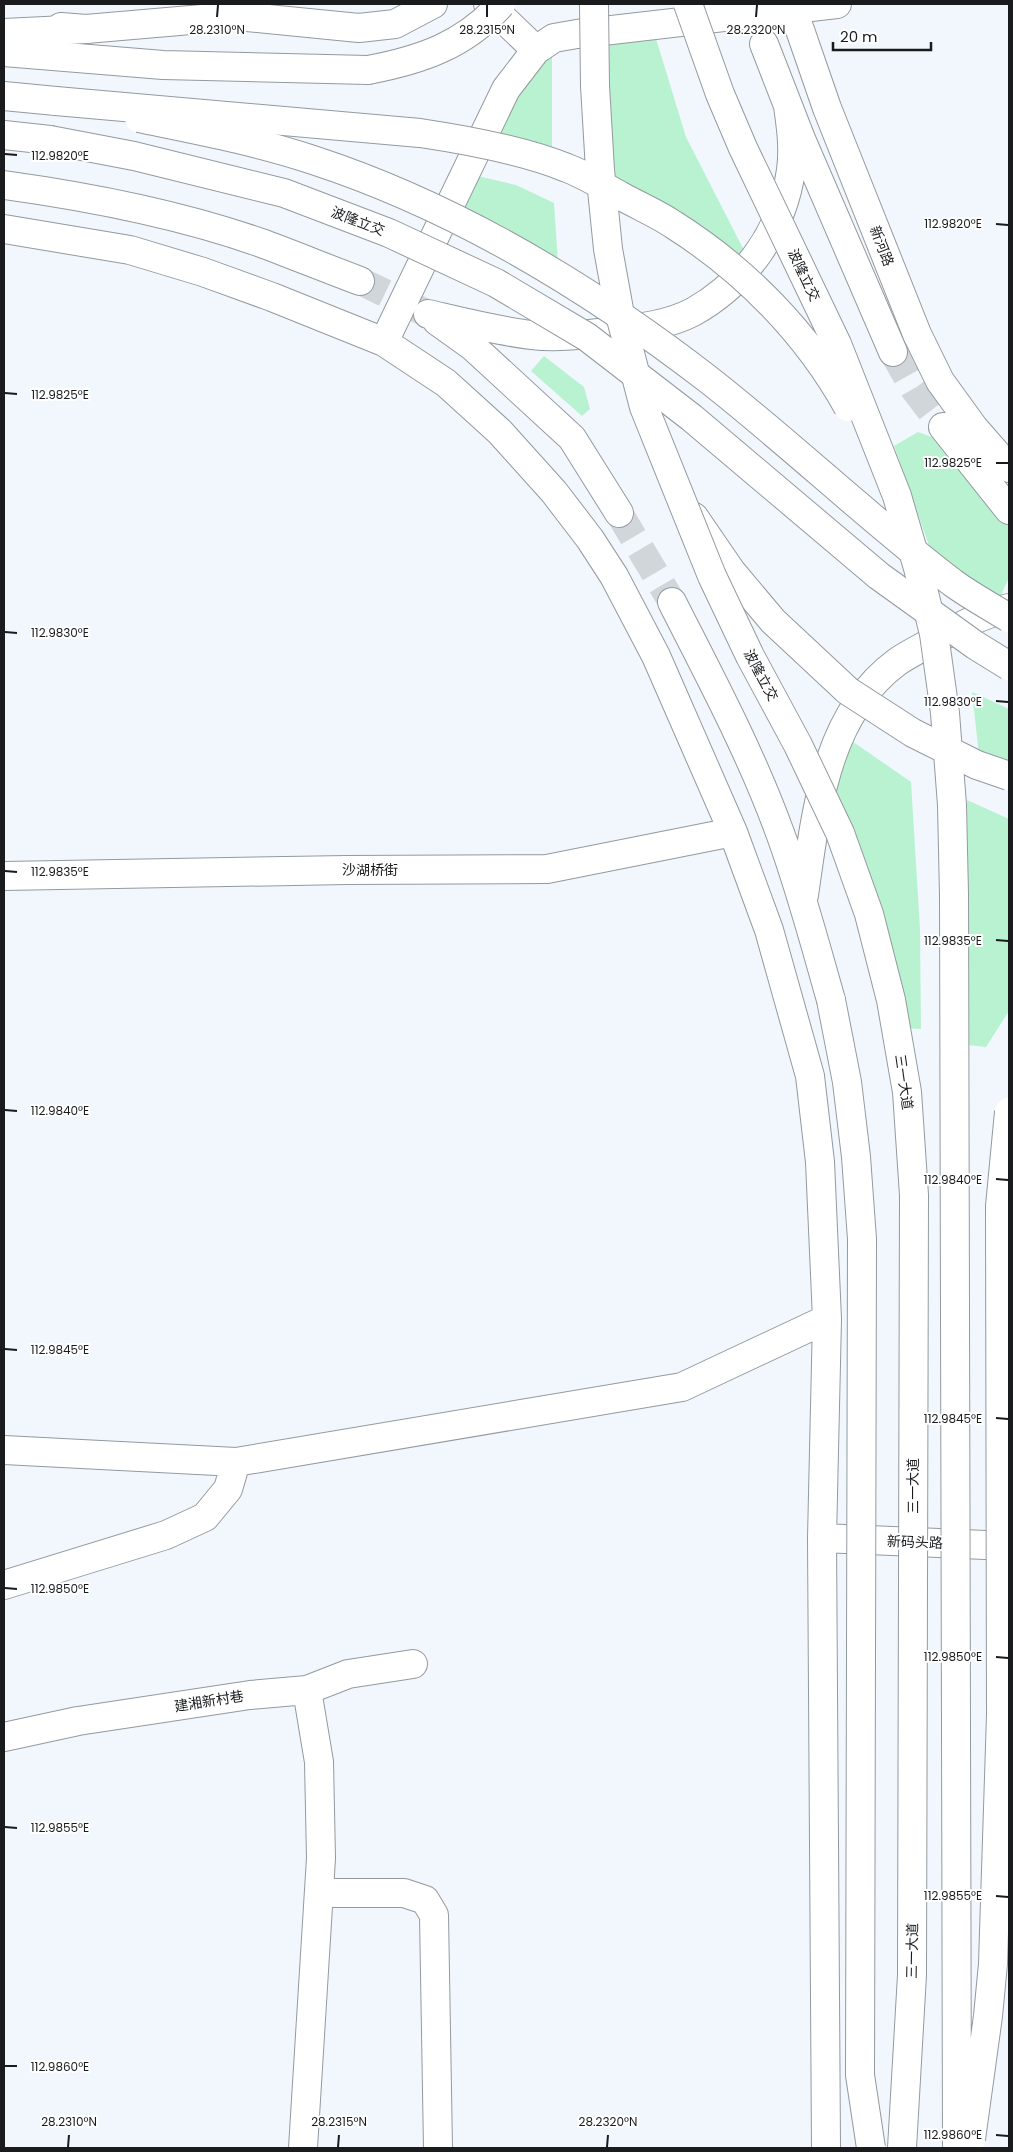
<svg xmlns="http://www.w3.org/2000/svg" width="1013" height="2152" viewBox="0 0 1013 2152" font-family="Poppins,'Noto Sans SC',sans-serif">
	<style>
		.green { fill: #b9f2d0 }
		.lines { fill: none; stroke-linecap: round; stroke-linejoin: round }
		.major-tunnel { stroke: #d1d6db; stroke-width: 28; stroke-dasharray: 28 14; stroke-linecap: butt }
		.highway-tunnel { stroke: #d1d6db; stroke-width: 28; stroke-dasharray: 28 14; stroke-linecap: butt }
		.minor-casing { stroke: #939a9f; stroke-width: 30 }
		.major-casing { stroke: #939a9f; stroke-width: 30 }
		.highway-casing { stroke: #939a9f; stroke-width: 30 }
		.minor { stroke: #fff; stroke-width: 28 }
		.major { stroke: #fff; stroke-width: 28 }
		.highway { stroke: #fff; stroke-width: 28 }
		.major-bridge-casing { stroke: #939a9f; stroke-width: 30; stroke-linecap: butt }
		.highway-bridge-casing { stroke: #939a9f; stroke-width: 30; stroke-linecap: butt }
		.major-bridge { stroke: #fff; stroke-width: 28 }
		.highway-bridge { stroke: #fff; stroke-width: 28 }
		.ticks { fill: none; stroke: #191b1d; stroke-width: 2 }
		.labels { text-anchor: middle; stroke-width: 4; stroke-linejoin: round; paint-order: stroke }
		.street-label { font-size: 14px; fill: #191b1d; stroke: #fff }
		.ticks-label { font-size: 12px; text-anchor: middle; fill: #191b1d; stroke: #fff; stroke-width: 4; stroke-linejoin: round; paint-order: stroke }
	</style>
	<rect width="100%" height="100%" fill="#f1f7fd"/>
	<path class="green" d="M654,32L686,137L748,258L741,264L609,177L604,39Z
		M552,51V148L492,131L510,98Z
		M473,175L516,185L554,203L558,263L457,211Z
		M544,356L584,387L590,409L582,416L531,371Z
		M918,432L937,439L1009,527V578L999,599L932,554L894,446Z
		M972,692L1009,709V765L979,755Z
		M846,737L911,782L920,929L921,1029L904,1028L830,784Z
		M967,800L1009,819V1011L986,1047L968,1045Z"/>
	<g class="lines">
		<path class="major-tunnel" d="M360,281L424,312"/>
		<path class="highway-tunnel" d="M893,352L914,389L943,427
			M619,513L672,602"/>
		<defs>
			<path id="minor" d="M488,4L536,50
				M791,4L827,108L917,334L940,381L974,428L1009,468
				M61,27L86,29L237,16L359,28L395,24L433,4
				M4,229L130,250L203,272L272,297L384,342L446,383L500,432L554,492L590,539L614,576L656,656L733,832L769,930L810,1076L820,1162L827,1319L822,1538L826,2148
				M384,342L506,89L536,50L554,38L577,34L837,4
				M4,876L347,870L547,869L733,832
				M4,1450L236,1462L682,1387L827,1319
				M822,1538L1009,1546
				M4,1585L166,1535L205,1517L228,1489L236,1462
				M4,1737L78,1721L250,1695L307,1690L348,1674L413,1664
				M319,1893H404L425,1900L434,1915L438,2148
				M303,2148L321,1858L319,1762L307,1690"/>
			<path id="major" d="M4,33L86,29
				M4,96L56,101
				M4,135L50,140"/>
			<path id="highway" d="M764,44L801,139L893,352
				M4,52L163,65L368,70
				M4,185C91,197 180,214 264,244C296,256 328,269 360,281
				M428,314C462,322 497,331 532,335C558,338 586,335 612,331C639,328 668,325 693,312C745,283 783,230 791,170C794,149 791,127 788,106
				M437,321L472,346L572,438L619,513
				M943,427L1009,510
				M694,517L731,571L773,621L848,691
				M672,602C710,677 751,753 780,833C800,887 815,944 831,1000
				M804,895C816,813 825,715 897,662C907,655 919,649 930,643C957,628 979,615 1009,608"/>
		</defs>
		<use href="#minor" class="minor-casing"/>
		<use href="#major" class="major-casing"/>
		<use href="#highway" class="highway-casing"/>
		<use href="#minor" class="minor"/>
		<use href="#major" class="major"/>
		<use href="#highway" class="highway"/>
		<defs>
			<path id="major-bridge" d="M139,118C197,130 256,141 313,160C457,207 590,288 709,380C792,445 869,519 953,583C971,596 991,607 1009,618
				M50,140L134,156L284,193L389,233L496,283L587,337L692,418L879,576L975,645L1009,666"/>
			<path id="highway-bridge" d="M594,4L595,86L600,170L608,249L620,315L644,407L712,576L750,656L798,745L840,833L869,914L891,1000L907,1092L914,1195L912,1975L902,2148
				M688,4L720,94L743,148L837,344L897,496L918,568L934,634L945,713L952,805L954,894L957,2148
				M368,70C421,60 465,45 501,4
				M56,101L420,133C467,140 523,150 567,168C586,175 604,187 621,196C639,206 658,214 674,225C745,270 807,333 848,407
				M848,691L913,733L977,765L1009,776
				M831,1000L847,1082L856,1157L862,1239L860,2075L871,2148
				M971,2139L988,2016L993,1964L1001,1715L1000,1206L1009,1112"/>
		</defs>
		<use href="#major-bridge" class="major-bridge-casing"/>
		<use href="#highway-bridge" class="highway-bridge-casing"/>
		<use href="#major-bridge" class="major-bridge"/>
		<use href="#highway-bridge" class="highway-bridge"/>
	</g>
	<path class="ticks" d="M217,17L218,5M487,17V5M756,17L757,5M5,154L17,155M996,224L1008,225M5,393L17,394M996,463H1008M5,632L17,633M996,701L1008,702M5,871L17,872M996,940L1008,941M5,1110L17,1111M996,1179L1008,1180M5,1349L17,1350M996,1418L1008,1419M5,1588L17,1589M996,1657L1008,1658M5,1827L17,1828M996,1896L1008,1897M5,2066H17M996,2135L1008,2136M68,2147L69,2135M338,2147L339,2135M607,2147L608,2135"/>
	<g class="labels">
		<g class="street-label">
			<text transform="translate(358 221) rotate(21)" y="5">波隆立交</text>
			<text transform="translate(882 246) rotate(69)" y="5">新河路</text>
			<text transform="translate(804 275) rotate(65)" y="5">波隆立交</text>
			<text transform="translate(761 675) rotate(62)" y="5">波隆立交</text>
			<text x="370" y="875">沙湖桥街</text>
			<text transform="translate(904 1082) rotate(82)" y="5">三一大道</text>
			<text transform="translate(913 1486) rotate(-90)" y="5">三一大道</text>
			<text transform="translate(915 1542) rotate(2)" y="5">新码头路</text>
			<text transform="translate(209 1701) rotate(-9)" y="5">建湘新村巷</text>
			<text transform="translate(912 1951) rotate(-89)" y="5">三一大道</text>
		</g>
	</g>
	<g class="ticks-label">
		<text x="217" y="34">28.2310°N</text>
		<text x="487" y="34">28.2315°N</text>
		<text x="756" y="34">28.2320°N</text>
		<text x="60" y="160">112.9820°E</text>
		<text x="953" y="228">112.9820°E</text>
		<text x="60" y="399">112.9825°E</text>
		<text x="953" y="467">112.9825°E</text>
		<text x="60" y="637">112.9830°E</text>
		<text x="953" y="706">112.9830°E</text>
		<text x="60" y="876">112.9835°E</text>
		<text x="953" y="945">112.9835°E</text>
		<text x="60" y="1115">112.9840°E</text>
		<text x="953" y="1184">112.9840°E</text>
		<text x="60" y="1354">112.9845°E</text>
		<text x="953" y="1423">112.9845°E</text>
		<text x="60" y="1593">112.9850°E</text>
		<text x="953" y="1661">112.9850°E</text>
		<text x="60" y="1832">112.9855°E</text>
		<text x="953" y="1900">112.9855°E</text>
		<text x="60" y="2071">112.9860°E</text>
		<text x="69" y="2126">28.2310°N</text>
		<text x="339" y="2126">28.2315°N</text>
		<text x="608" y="2126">28.2320°N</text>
		<text x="953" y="2139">112.9860°E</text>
	</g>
	<rect width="1013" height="2152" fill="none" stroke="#191b1d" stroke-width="10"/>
	<path d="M833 42v8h98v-8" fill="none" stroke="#191b1d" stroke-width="2.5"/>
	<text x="840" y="42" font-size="15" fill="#191b1d" stroke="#ffffff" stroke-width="4" paint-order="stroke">20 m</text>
</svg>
